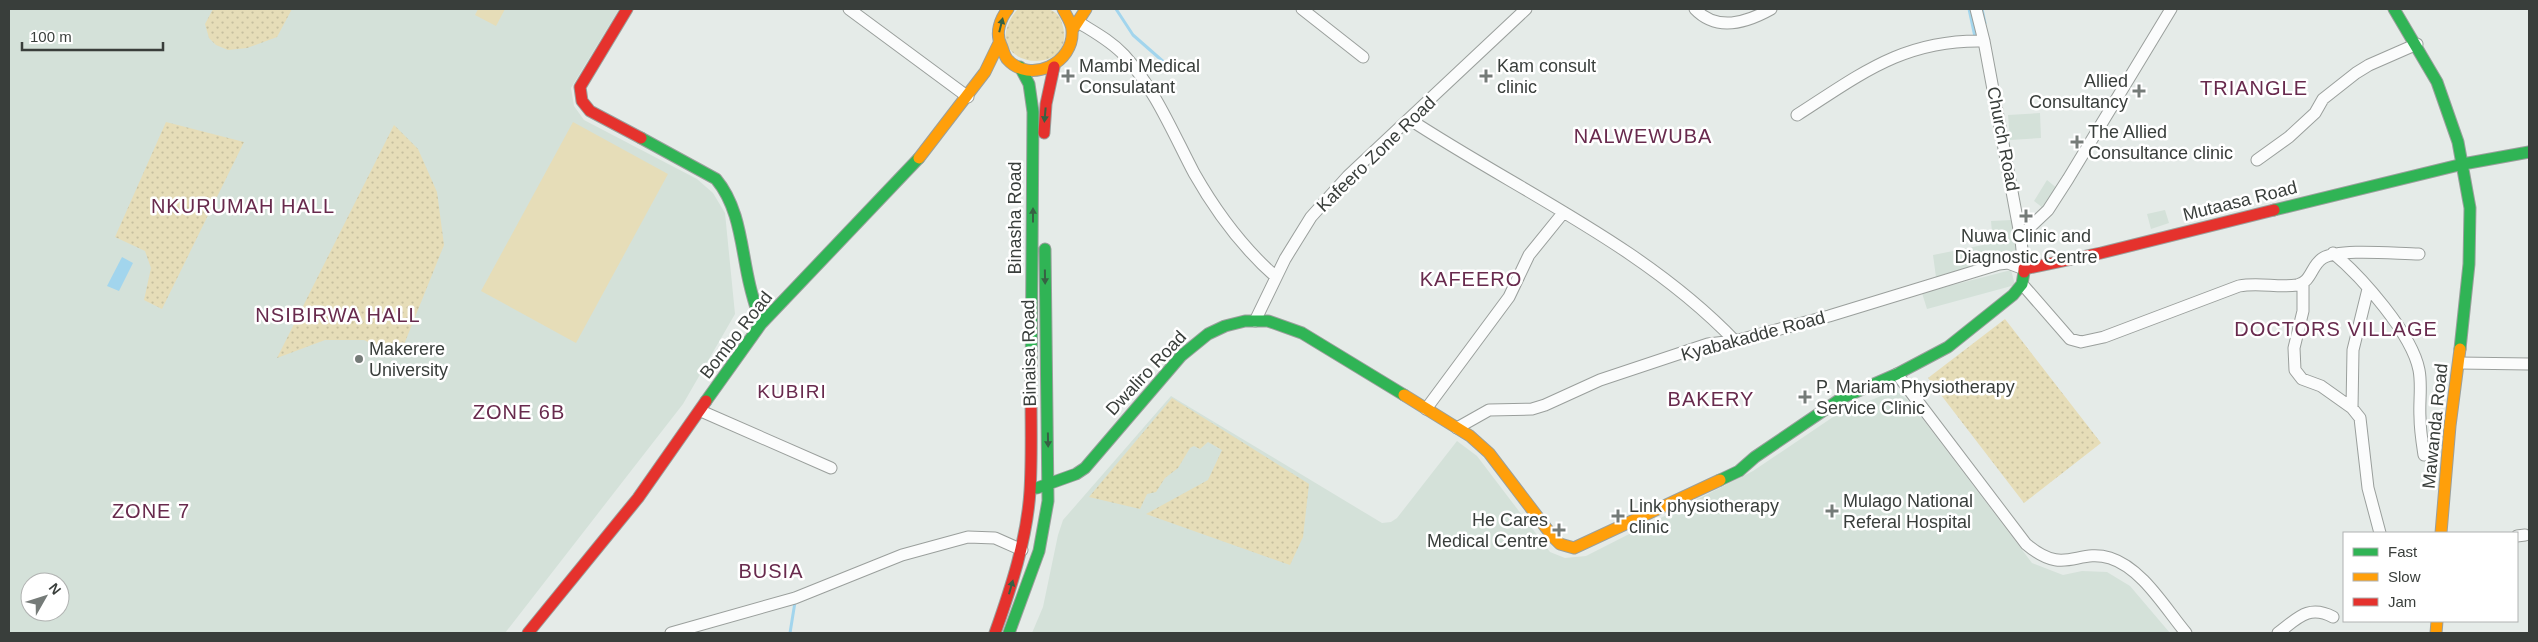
<svg xmlns="http://www.w3.org/2000/svg" width="2538" height="642" viewBox="0 0 2538 642" font-family="Arial,sans-serif">
	<style>
		.built { fill: #d4e1d9; fill-rule: evenodd }
		.green { fill: url(#green-dots) }
		.pitch { fill: #e6ddb8 }
		.water { fill: #a2d5ed }
		.lines { fill: none; stroke-linecap: round; stroke-linejoin: round }
		.stream { stroke: #a2d5ed; stroke-width: 3 }
		.street-casing { stroke: #9a9f9c; stroke-width: 13 }
		.fast-casing { stroke: #9a9f9c; stroke-width: 13 }
		.slow-casing { stroke: #9a9f9c; stroke-width: 13 }
		.jam-casing { stroke: #9a9f9c; stroke-width: 13 }
		.street { stroke: #fbfcfc; stroke-width: 11 }
		.fast { stroke: #30b455; stroke-width: 11 }
		.slow { stroke: #ff9f0a; stroke-width: 11 }
		.jam { stroke: #e5322d; stroke-width: 11 }
		.oneway { fill: #366143 }
		.poi-dot { fill: #757b78; stroke: #fff; stroke-width: 2 }
		.labels { text-anchor: middle; stroke-width: 5; stroke-linejoin: round; paint-order: stroke }
		.poi-label { font-size: 18px; fill: #393e3b; stroke: #fff; text-anchor: start }
		.street-label { font-size: 18px; fill: #393e3b; stroke: #fff }
		.neighbourhood-label { font-size: 19px; letter-spacing: 1px; fill: #682a4d; stroke: #fff }
		.quarter-label { font-size: 20px; letter-spacing: 1px; fill: #682a4d; stroke: #fff }
	</style>
	<defs>
		<pattern id="green-dots" width="8" height="8" patternUnits="userSpaceOnUse" patternTransform="scale(1.25)"><rect width="8" height="8" fill="#e6ddb8"/><path d="M2 2h.1M6 6h.1" fill="none" stroke="#c6bf9f" stroke-width="1.8" stroke-linecap="round"/></pattern>
	</defs>
	<rect width="100%" height="100%" fill="#e5ebe8"/>
	<path class="built" d="M9,9H619L571,88L574,106L584,120L697,179L713,193L725,213L735,314L683,404L505,633H9ZM30,582H60V612H30Z
		M2040,113L2041,138L2010,140L2008,115Z
		M2047,180L2058,189L2043,208L2034,201Z
		M2165,210L2169,223L2151,229L2147,214Z
		M2012,220L2020,253L1936,277L1933,255L1993,243L1991,221Z
		M2011,270L2015,285L1927,309L1922,293Z
		M1895,390L1909,401L2032,563L2063,575L2082,571L2107,572L2130,586L2170,633H1032L1043,607L1058,535L1063,520L1171,396L1382,523L1391,522L1397,518L1457,441L1477,456L1550,552L1565,558L1586,556L1753,471L1836,415Z"/>
	<path class="green" d="M213,9H292L277,37L247,48L228,50L216,45L209,38L205,24Z
		M1018,9C1032,9 1053,4 1060,18C1085,76 993,71 1007,28C1010,20 1012,15 1018,9Z
		M166,122L244,142L162,309L144,300L151,268L145,251L115,237Z
		M394,125L418,149L437,192L444,245L399,357L364,340H325L277,358Z
		M2005,319L2101,443L2024,503L1928,378Z
		M1172,398L1309,484L1303,537L1290,565L1146,514L1208,480L1222,450L1208,442L1200,449L1194,446L1190,448L1178,468L1165,478L1156,492L1147,494L1140,509L1089,497Z"/>
	<path class="pitch" d="M478,9H505L496,26L475,15Z
		M573,122L668,174L576,343L481,291Z"/>
	<path class="water" d="M122,257L133,263L119,291L107,286Z"/>
	<g class="lines">
		<path class="stream" d="M1116,9L1133,35L1174,71
			M1969,9L1975,37
			M1982,9L1985,23
			M790,633L795,602"/>
		<defs>
			<path id="street" d="M849,9L968,97
				M1302,9L1363,57
				M1695,9C1717,32 1746,23 1771,9
				M1078,22C1094,32 1111,41 1124,55C1155,89 1173,133 1194,173C1215,210 1244,249 1276,277
				M1797,115C1861,74 1904,39 1984,41
				M1409,119C1519,191 1644,246 1735,341
				M2257,160L2289,137L2315,113L2323,99L2356,73L2369,65L2417,44
				M2021,240L2027,230L2048,210L2068,179L2171,9
				M2333,253C2362,277 2412,334 2419,370C2422,385 2419,402 2420,417C2420,430 2422,442 2424,455
				M2303,283V311L2294,348L2295,370L2302,379L2321,386L2352,408L2360,418L2368,488L2380,533
				M2022,284L2070,339L2081,342L2104,337L2239,286C2259,282 2278,288 2297,285C2312,282 2311,265 2323,258C2340,248 2397,254 2419,254
				M1255,321L1285,259L1311,217L1348,176L1526,9
				M2459,363L2529,364
				M1897,374L2026,544C2065,577 2076,548 2110,558C2142,568 2165,608 2186,633
				M2352,408L2353,350L2368,289
				M1426,409L1509,297L1529,255L1563,213
				M701,411L831,468
				M1457,428L1489,410L1532,409L1545,405L1600,380L1708,344L1735,341L1829,316L1999,264L2008,263L2024,269L2021,240L1984,41L1976,9
				M2517,536L2525,535
				M671,633L795,598L902,555L968,537L995,538L1022,550
				M2278,633C2297,619 2308,604 2333,617"/>
			<path id="fast" d="M2394,9L2437,82L2458,142L2470,208L2469,264L2460,349
				M1020,67L1029,84L1033,112L1031,395
				M641,138L716,179C741,209 741,250 750,286C753,299 757,311 761,324
				M2274,210L2463,164L2529,152
				M706,401L761,324L919,158
				M1720,480L1739,471L1755,457L1842,398L1897,374L1948,347L2013,295L2022,284L2024,272
				M1037,488L1076,474L1085,468L1181,356L1208,334L1225,326L1245,321H1268L1302,333L1404,395
				M1009,633L1039,551L1048,501L1045,249"/>
			<path id="slow" d="M1008,9C1000,19 995,33 1001,45C1003,49 1004,55 1007,59C1030,85 1075,63 1072,30C1072,23 1066,15 1063,9
				M1073,29L1086,9
				M919,158L985,72L999,43
				M1404,395L1470,436L1489,453L1553,537L1560,544L1574,548L1720,480
				M2441,533L2450,426L2460,349
				M2436,633L2437,621"/>
			<path id="jam" d="M627,9L580,87L582,101L590,111L641,138
				M1044,133L1046,104L1054,67
				M2024,272V269L2101,253L2274,210
				M528,633L638,498L706,401
				M995,633C1011,588 1027,539 1030,491C1032,459 1031,427 1031,395"/>
		</defs>
		<use href="#street" class="street-casing"/>
		<use href="#fast" class="fast-casing"/>
		<use href="#slow" class="slow-casing"/>
		<use href="#jam" class="jam-casing"/>
		<use href="#street" class="street"/>
		<use href="#fast" class="fast"/>
		<use href="#slow" class="slow"/>
		<use href="#jam" class="jam"/>
	</g>
	<defs><path id="oneway-solid" d="M-6-.8H1V-3.2L6.5 0L1 3.2V.8H-6Z" transform="scale(1.25)"/></defs>
	<g class="oneway">
		<use href="#oneway-solid" transform="translate(1001 25) rotate(-76)"/>
		<use href="#oneway-solid" transform="translate(1045 115) rotate(95)"/>
		<use href="#oneway-solid" transform="translate(1033 215) rotate(-90)"/>
		<use href="#oneway-solid" transform="translate(1045 277) rotate(89)"/>
		<use href="#oneway-solid" transform="translate(1048 440) rotate(89)"/>
		<use href="#oneway-solid" transform="translate(1011 587) rotate(-74)"/>
	</g>
	<g class="poi-dot">
		<path d="M1065.5 68.5h5v5h5v5h-5v5h-5v-5h-5v-5h5z"/>
		<path d="M1483.5 68.5h5v5h5v5h-5v5h-5v-5h-5v-5h5z"/>
		<path d="M2136.5 83.5h5v5h5v5h-5v5h-5v-5h-5v-5h5z"/>
		<path d="M2074.5 134.5h5v5h5v5h-5v5h-5v-5h-5v-5h5z"/>
		<path d="M2023.5 208.5h5v5h5v5h-5v5h-5v-5h-5v-5h5z"/>
		<circle cx="359" cy="359" r="5"/>
		<path d="M1802.5 389.5h5v5h5v5h-5v5h-5v-5h-5v-5h5z"/>
		<path d="M1829.5 503.5h5v5h5v5h-5v5h-5v-5h-5v-5h5z"/>
		<path d="M1615.5 508.5h5v5h5v5h-5v5h-5v-5h-5v-5h5z"/>
		<path d="M1556.5 522.5h5v5h5v5h-5v5h-5v-5h-5v-5h5z"/>
	</g>
	<g class="labels">
		<g class="poi-label">
			<text x="1079" y="72">Mambi Medical<tspan x="1079" dy="21">Consulatant</tspan></text>
			<text x="1497" y="72">Kam consult<tspan x="1497" dy="21">clinic</tspan></text>
			<text x="2128" y="87" text-anchor="end">Allied<tspan x="2128" dy="21">Consultancy</tspan></text>
			<text x="2088" y="138">The Allied<tspan x="2088" dy="21">Consultance clinic</tspan></text>
			<text x="2026" y="242" text-anchor="middle">Nuwa Clinic and<tspan x="2026" dy="21">Diagnostic Centre</tspan></text>
			<text x="369" y="355">Makerere<tspan x="369" dy="21">University</tspan></text>
			<text x="1816" y="393">P. Mariam Physiotherapy<tspan x="1816" dy="21">Service Clinic</tspan></text>
			<text x="1843" y="507">Mulago National<tspan x="1843" dy="21">Referal Hospital</tspan></text>
			<text x="1629" y="512">Link physiotherapy<tspan x="1629" dy="21">clinic</tspan></text>
			<text x="1548" y="526" text-anchor="end">He Cares<tspan x="1548" dy="21">Medical Centre</tspan></text>
		</g>
		<g class="street-label">
			<text transform="translate(2003 139) rotate(79)" y="6">Church Road</text>
			<text transform="translate(1376 154) rotate(-44)" y="6">Kafeero Zone Road</text>
			<text transform="translate(2240 201) rotate(-14)" y="6">Mutaasa Road</text>
			<text transform="translate(1015 218) rotate(-90)" y="6">Binasha Road</text>
			<text transform="translate(736 335) rotate(-52)" y="6">Bombo Road</text>
			<text transform="translate(1753 336) rotate(-15)" y="6">Kyabakadde Road</text>
			<text transform="translate(1029 353) rotate(-91)" y="6">Binaisa Road</text>
			<text transform="translate(1146 373) rotate(-47)" y="6">Dwaliro Road</text>
			<text transform="translate(2435 426) rotate(-84)" y="6">Mawanda Road</text>
		</g>
		<g class="neighbourhood-label">
			<text x="792" y="398">KUBIRI</text>
		</g>
		<g class="quarter-label">
			<text x="2254" y="95">TRIANGLE</text>
			<text x="1643" y="143">NALWEWUBA</text>
			<text x="243" y="213">NKURUMAH HALL</text>
			<text x="1471" y="286">KAFEERO</text>
			<text x="338" y="322">NSIBIRWA HALL</text>
			<text x="2336" y="336">DOCTORS VILLAGE</text>
			<text x="1711" y="406">BAKERY</text>
			<text x="519" y="419">ZONE 6B</text>
			<text x="151" y="518">ZONE 7</text>
			<text x="771" y="578">BUSIA</text>
		</g>
	</g>
	<rect width="2538" height="642" fill="none" stroke="#393e3b" stroke-width="20"/>
	<rect x="2343" y="532" width="175" height="90" fill="#ffffff" stroke="#b0b2b1"/>
	<rect x="2353" y="548" width="25" height="8" fill="#30b455" stroke="#b0b2b1"/>
	<text x="2388" y="557" font-size="15" fill="#393e3b">Fast</text>
	<rect x="2353" y="573" width="25" height="8" fill="#ff9f0a" stroke="#b0b2b1"/>
	<text x="2388" y="582" font-size="15" fill="#393e3b">Slow</text>
	<rect x="2353" y="598" width="25" height="8" fill="#e5322d" stroke="#b0b2b1"/>
	<text x="2388" y="607" font-size="15" fill="#393e3b">Jam</text>
	<g transform="translate(45 597) rotate(51)"><circle r="24" fill="#ffffff" stroke="#b0b2b1"/>
	<path d="M0-4L9 19L0 12L-9 19Z" fill="#757b78"/>
	<text y="-8" font-size="14" font-weight="bold" text-anchor="middle" fill="#393e3b">N</text>
	</g>
	<path d="M22 42v8h141v-8" fill="none" stroke="#393e3b" stroke-width="2.5"/>
	<text x="30" y="42" font-size="15" fill="#393e3b" stroke="#ffffff" stroke-width="4" paint-order="stroke">100 m</text>
</svg>
